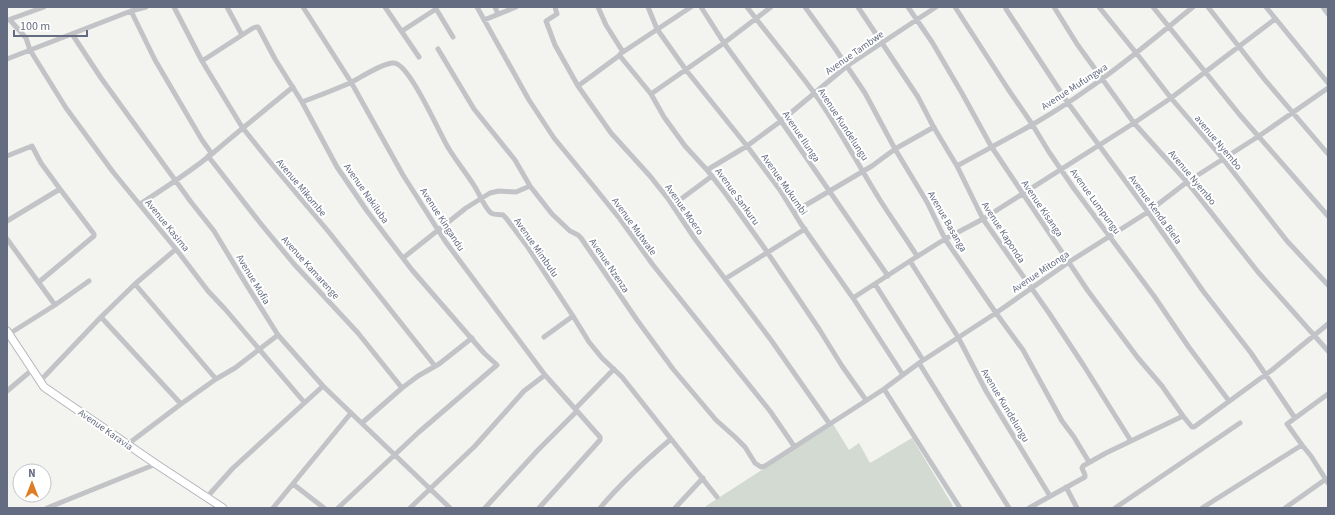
<svg xmlns="http://www.w3.org/2000/svg" width="1335" height="515" viewBox="0 0 1335 515" font-family="'Source Sans 3',sans-serif">
	<style>
		.garden { fill: #d2dad1 }
		.lines { fill: none; stroke-linecap: round; stroke-linejoin: round }
		.secondary-casing { stroke: #b3b6bc; stroke-width: 9 }
		.street { stroke: #c1c3c7; stroke-width: 5 }
		.secondary { stroke: #fff; stroke-width: 7 }
		.labels { text-anchor: middle; stroke-width: 4; stroke-linejoin: round; paint-order: stroke }
		.street-label { font-size: 10px; fill: #636c80; stroke: #fff }
	</style>
	<rect width="100%" height="100%" fill="#f3f4ef"/>
	<path class="garden" d="M833,424L849,450L859,443L870,463L912,438L953,506L950,508H707L706,506Z"/>
	<g class="lines">
		<defs>
			<path id="secondary" d="M7,331L44,387L156,464L223,508"/>
		</defs>
		<use href="#secondary" class="secondary-casing"/>
		<path class="street" d="M174,7L202,61L242,127L270,162L328,231L435,366
			M227,7L242,35
			M303,7L351,82L403,175L445,241L545,375L577,411L538,450L485,508
			M385,7L419,57
			M435,7L453,37
			M477,7L529,100L554,138L591,183L620,219L653,265L770,411L794,446
			M495,7L498,14
			M555,7L557,14L546,21L555,45L578,86L611,133L650,176L669,200L695,239L771,340L829,423
			M598,7L606,25L623,52
			M648,7L657,29L686,70L747,146L780,190L801,224L853,298L903,375
			M701,7L724,43L781,121L888,276
			M747,7C769,36 793,64 815,94C839,128 858,165 880,200C892,219 905,237 917,256
			M805,7L834,47L865,93L895,149L927,202L945,239L996,313L1023,350L1062,421L1074,437L1089,462
			M858,7L918,97L933,126L957,166L983,219L1049,313L1084,366L1131,441
			M908,7L932,42L963,95L991,146L1088,291L1138,358L1162,386L1183,416L1192,427H1194L1272,370L1328,324
			M955,7L1008,89L1032,124L1049,152L1075,190L1154,296L1188,346L1229,401
			M1054,7L1077,44L1134,123L1187,182L1258,272L1328,351
			M1099,7L1137,54L1171,98L1223,159L1287,241L1328,285
			M1153,7L1239,114L1328,216
			M1208,7L1265,80L1328,154
			M1266,7L1328,83
			M1323,7L1328,14
			M1006,9L1068,103L1148,212L1203,291L1251,353L1295,418
			M131,11L155,60L202,140L212,154
			M8,20L44,7
			M10,20L26,38L30,50L66,108L113,172L176,249L208,291L225,309L304,402
			M484,20L516,7
			M402,31L436,9
			M72,34L101,78L191,202L214,231L246,284L278,335L323,386L450,508
			M438,49L474,109L515,160L530,186L552,214L570,231L578,235L581,238L637,320L673,369L716,420L735,437L745,447L755,463L761,467L765,466L884,389L919,363L996,313L1069,262L1148,212L1187,182L1259,136L1328,88
			M623,52L620,54V56L651,94L664,117L685,146L707,170L725,193L763,246L819,329L842,366L866,400
			M623,52L691,7
			M7,59L131,11L146,7
			M202,61L253,28L256,27H258L275,59L302,102L337,167L367,211L412,270L484,353L497,365L419,432L338,508
			M578,86L620,55
			M651,94L724,43L771,7
			M302,102C318,96 334,90 350,83C360,78 384,62 394,63C410,64 440,135 449,149C457,162 467,174 475,187C480,195 484,207 491,213C494,215 499,214 503,215L506,218L527,246L573,316L589,342L602,358L622,377L717,497
			M7,156L32,146L41,163L60,189L94,234V236L39,282
			M208,156L261,224L294,264L358,333L402,388
			M957,166C1000,142 1045,120 1085,91C1123,65 1157,36 1193,7
			M707,170L747,146L781,121L847,66L936,7
			M140,204C165,188 190,172 213,153C239,131 266,109 293,87
			M673,205L712,176
			M794,212L872,166L895,149L934,127
			M7,221L60,189
			M7,239L55,305
			M403,258L466,208L490,193L499,191L516,192L530,186
			M910,261L958,337L986,391L1050,496
			M725,279L805,229
			M135,284L216,379
			M875,284L923,360
			M853,298L910,261L945,239L983,219L1134,123L1171,98L1275,19
			M101,317L181,404
			M9,334L55,305L89,281
			M544,337L573,316
			M919,363L1009,508
			M40,381L101,317L135,284L176,249
			M884,389L960,508
			M7,391L32,370
			M1328,394L1287,424L1302,445L1311,456L1328,483
			M575,409L614,369
			M362,423L402,388L418,376L439,364L472,338
			M128,444L181,404L216,379L235,368L278,335
			M293,484L324,508
			M1066,487L1077,508
			M207,497L233,468L323,386
			M47,508L156,464
			M273,508L351,413
			M410,508L475,446L524,391L545,375
			M539,508L600,440V437L577,411
			M600,508C622,482 645,461 671,439
			M675,508L703,478
			M1029,508L1085,477V475L1082,468L1083,466L1106,453L1183,416
			M1115,508L1240,423
			M1202,508L1302,445
			M1285,508L1326,479"/>
		<use href="#secondary" class="secondary"/>
	</g>
	<g class="labels">
		<g class="street-label">
			<text transform="translate(854 52) rotate(-35)" y="4">Avenue Tambwe</text>
			<text transform="translate(1074 86) rotate(-33)" y="4">Avenue Mufungwa</text>
			<text transform="translate(844 124) rotate(57)" y="4">Avenue Kundelungu</text>
			<text transform="translate(802 136) rotate(56)" y="4">Avenue Ilunga</text>
			<text transform="translate(1219 142) rotate(50)" y="4">avenue Nyembo</text>
			<text transform="translate(1193 177) rotate(50)" y="4">Avenue Nyembo</text>
			<text transform="translate(785 184) rotate(55)" y="4">Avenue Mukumbi</text>
			<text transform="translate(302 187) rotate(50)" y="4">Avenue Mikombe</text>
			<text transform="translate(367 193) rotate(55)" y="4">Avenue Nakiluba</text>
			<text transform="translate(738 196) rotate(54)" y="4">Avenue Sankuru</text>
			<text transform="translate(1096 201) rotate(54)" y="4">Avenue Lumpungu</text>
			<text transform="translate(1043 208) rotate(56)" y="4">Avenue Kisanga</text>
			<text transform="translate(685 209) rotate(55)" y="4">Avenue Moero</text>
			<text transform="translate(1156 209) rotate(54)" y="4">Avenue Kenda Biela</text>
			<text transform="translate(443 219) rotate(57)" y="4">Avenue Kingandu</text>
			<text transform="translate(948 221) rotate(60)" y="4">Avenue Basanga</text>
			<text transform="translate(168 225) rotate(51)" y="4">Avenue Kasima</text>
			<text transform="translate(635 226) rotate(54)" y="4">Avenue Mutwale</text>
			<text transform="translate(1004 232) rotate(57)" y="4">Avenue Kaponda</text>
			<text transform="translate(537 247) rotate(55)" y="4">Avenue Mimbulu</text>
			<text transform="translate(610 265) rotate(56)" y="4">Avenue Nzenza</text>
			<text transform="translate(311 267) rotate(48)" y="4">Avenue Kamarenge</text>
			<text transform="translate(1040 271) rotate(-34)" y="4">Avenue Mitonga</text>
			<text transform="translate(254 279) rotate(59)" y="4">Avenue Mofia</text>
			<text transform="translate(1006 405) rotate(59)" y="4">Avenue Kundelungu</text>
			<text transform="translate(106 429) rotate(35)" y="4">Avenue Karavia</text>
		</g>
	</g>
	<rect width="1335" height="515" fill="none" stroke="#636c80" stroke-width="16"/>
	<g transform="translate(32 483)"><circle r="19" fill="#ffffff" stroke="#c1c4cc"/>
	<path d="M0-3L7 15L0 10L-7 15Z" fill="#de7d25"/>
	<text y="-6" font-size="11" font-weight="bold" text-anchor="middle" fill="#636c80">N</text>
	</g>
	<path d="M14 30v6h73v-6" fill="none" stroke="#636c80" stroke-width="2"/>
	<text x="20" y="30" font-size="12" fill="#636c80" stroke="#ffffff" stroke-width="3" paint-order="stroke">100 m</text>
</svg>
